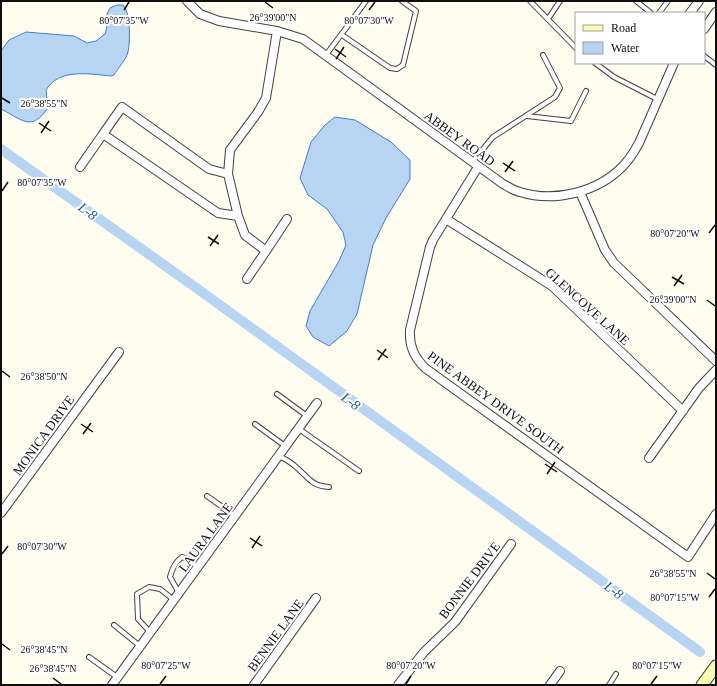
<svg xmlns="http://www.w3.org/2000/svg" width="717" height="686" viewBox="0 0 717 686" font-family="Georgia,serif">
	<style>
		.water { fill: #b7d4f3; stroke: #417fc7 }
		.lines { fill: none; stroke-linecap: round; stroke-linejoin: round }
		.canal { stroke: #b7d4f3; stroke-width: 10 }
		.lane-casing { stroke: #414141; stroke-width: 6 }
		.street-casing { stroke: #414141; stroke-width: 10 }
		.secondary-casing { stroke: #303030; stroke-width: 13 }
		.lane { stroke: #fff; stroke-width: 4 }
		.street { stroke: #fff; stroke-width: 8 }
		.secondary { stroke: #f9fbae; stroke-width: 11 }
		.ticks { fill: none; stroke: #0e0e0e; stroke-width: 1.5 }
		.labels { text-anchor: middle; stroke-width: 4; stroke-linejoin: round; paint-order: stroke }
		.street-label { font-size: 13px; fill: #0e0e0e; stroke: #fff }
		.water-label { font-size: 14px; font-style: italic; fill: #1d539a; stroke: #fff }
		.ticks-label { font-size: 10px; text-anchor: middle; fill: #0e0e0e; stroke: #fff; stroke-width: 4; stroke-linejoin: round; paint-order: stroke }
	</style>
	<rect width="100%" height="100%" fill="#fefdf0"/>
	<path class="water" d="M117,5H123C131,13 130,42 128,52C126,60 118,68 114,75L111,76C89,74 59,68 46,90L48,108C31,132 23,120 1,109V51L9,40L26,32L74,36L87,43L96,41L105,34L107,26V14L110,8Z
		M335,117L355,120L391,142L410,160V179L386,218L373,245L357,314L347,331L329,346L313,337L306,326L310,311L339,261L346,245L343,232L327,209L308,195L300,178L311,142L324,126Z"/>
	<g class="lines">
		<path class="canal" d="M1,149L195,287L700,652"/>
		<defs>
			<path id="lane" d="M530,1L576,48
				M636,1L651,13
				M659,13L668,1
				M548,19L560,1
				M342,35L390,68L397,69L403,65L416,11L402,1
				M326,55L366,1
				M704,56L716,65
				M595,63L614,77L659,100
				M527,116L571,121L586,91
				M472,162L493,137L555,97L560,88L543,55
				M277,394L307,416
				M255,424L285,446
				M299,429L359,471
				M279,456C285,459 291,462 296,467C308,477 311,486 329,487
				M207,496L235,516
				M179,593L170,577C172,569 175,562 182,557L188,559L198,567
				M114,625L140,646
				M150,632L138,619L137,594L149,587L160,589L174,600
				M89,657L117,677
				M609,685L616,674"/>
			<path id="street" d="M187,1L200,14L219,21L277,31L303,39L503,184C509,187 514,191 520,192C555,203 598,192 623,166C630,159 634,152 639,143L674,63
				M690,13L699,1
				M704,29L716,12
				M80,167L103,134
				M478,167L433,240L430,247L410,330C409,346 414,357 425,368L688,557L716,514
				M228,174L209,169L122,107L103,134L218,213L238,216L228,174L230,150L258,112L266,98L277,31
				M580,192L605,250L614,263L716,361
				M238,216L245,235L266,251L247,279
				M446,219L552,286L683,411
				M266,251L287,219
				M649,458L699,388L716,370
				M1,513L119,352
				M112,685L317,403
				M254,685L316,598
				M398,685L424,652L455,622L511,544
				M550,685L560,671"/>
			<path id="secondary" d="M702,685L716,666"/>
		</defs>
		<use href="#lane" class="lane-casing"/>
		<use href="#street" class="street-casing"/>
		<use href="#secondary" class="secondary-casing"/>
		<use href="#lane" class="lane"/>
		<use href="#street" class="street"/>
		<use href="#secondary" class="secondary"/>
	</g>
	<path class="ticks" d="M265,2L273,8M124,10L129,2M369,10L375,2M335,49L346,57M336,59L344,47M2,98L10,103M39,123L51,131M41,133L49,121M503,163L515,171M505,172L513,161M2,191L8,182M709,233L715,225M208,237L219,244M210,246L218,235M672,277L684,284M674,286L682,275M707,300L715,306M377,350L388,358M378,360L386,349M2,371L10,377M81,424L93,432M83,434L91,423M545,464L557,472M547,474L555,462M250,538L262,546M252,548L260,536M2,554L8,546M707,573L715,579M709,597L715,589M2,644L10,650M53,678L61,684M160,684L166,676M406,684L411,676M651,684L657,676"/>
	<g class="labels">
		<g class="street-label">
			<text transform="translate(460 138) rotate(36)" y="5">ABBEY ROAD</text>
			<text transform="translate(588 306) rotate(42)" y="5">GLENCOVE LANE</text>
			<text transform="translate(496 402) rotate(36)" y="5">PINE ABBEY DRIVE SOUTH</text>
			<text transform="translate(43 435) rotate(-54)" y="5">MONICA DRIVE</text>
			<text transform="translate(205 537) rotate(-54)" y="5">LAURA LANE</text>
			<text transform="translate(469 580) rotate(-53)" y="5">BONNIE DRIVE</text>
			<text transform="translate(275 635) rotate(-54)" y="5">BENNIE LANE</text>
		</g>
		<g class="water-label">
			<text transform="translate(88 211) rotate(36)" y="5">L-8</text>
			<text transform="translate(351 401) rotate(36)" y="5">L-8</text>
			<text transform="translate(614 590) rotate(36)" y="5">L-8</text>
		</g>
	</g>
	<g class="ticks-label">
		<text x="273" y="21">26°39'00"N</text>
		<text x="124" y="24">80°07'35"W</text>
		<text x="369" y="24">80°07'30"W</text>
		<text x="44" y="107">26°38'55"N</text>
		<text x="42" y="186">80°07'35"W</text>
		<text x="675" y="237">80°07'20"W</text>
		<text x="673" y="303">26°39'00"N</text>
		<text x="44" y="380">26°38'50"N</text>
		<text x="42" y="550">80°07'30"W</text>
		<text x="673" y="577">26°38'55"N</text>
		<text x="675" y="601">80°07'15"W</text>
		<text x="44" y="653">26°38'45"N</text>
		<text x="166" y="669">80°07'25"W</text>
		<text x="411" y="669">80°07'20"W</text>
		<text x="657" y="669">80°07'15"W</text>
		<text x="53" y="672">26°38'45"N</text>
	</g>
	<rect width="717" height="686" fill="none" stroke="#0e0e0e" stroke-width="4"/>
	<rect x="575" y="12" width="130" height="52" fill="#ffffff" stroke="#9f9f9f"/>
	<rect x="583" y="25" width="20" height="6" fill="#f9fbae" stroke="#9f9f9f"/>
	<text x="611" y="32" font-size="12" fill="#0e0e0e">Road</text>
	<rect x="583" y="42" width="20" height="12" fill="#b7d4f3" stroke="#9f9f9f"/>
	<text x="611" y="52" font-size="12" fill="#0e0e0e">Water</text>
</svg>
